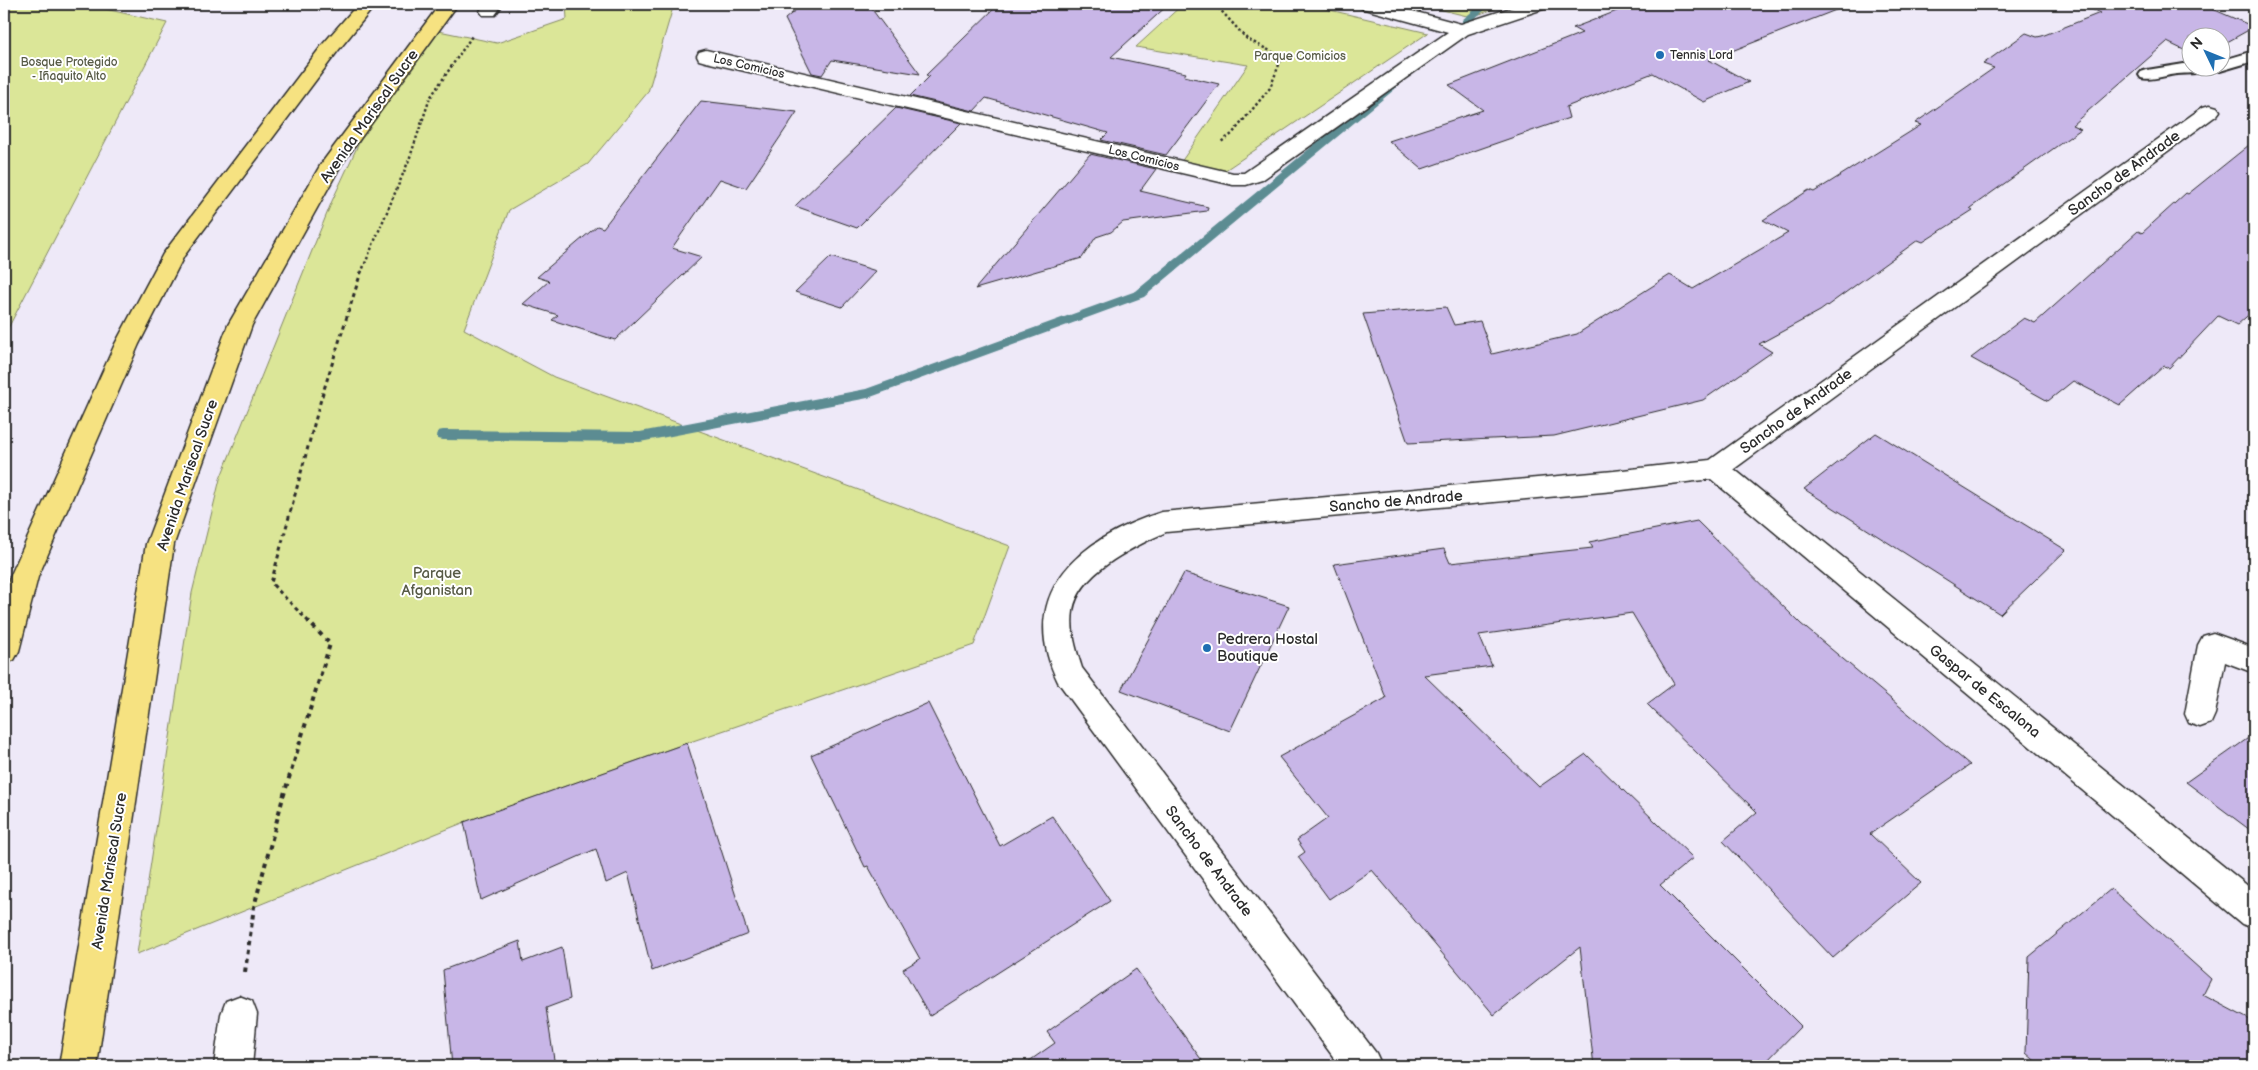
<svg xmlns="http://www.w3.org/2000/svg" width="2258" height="1070" viewBox="0 0 2258 1070" font-family="'Balsamiq Sans',sans-serif">
	<style>
		.green { fill: #dbe698; stroke: #838862 }
		.lines { fill: none; stroke-linecap: round; stroke-linejoin: round }
		.stream { fill: #5b8c92; fill-rule: evenodd }
		.building { fill: #c8b6e7; stroke: #2b2b2b }
		.lane-casing { stroke: #2b2b2b; stroke-width: 4 }
		.street-casing { stroke: #2b2b2b; stroke-width: 3 }
		.primary-casing { stroke: #2b2b2b; stroke-width: 3 }
		.path-far2 { stroke: #2b2b2b; stroke-width: 2.5; stroke-dasharray: 2.5 2.5; stroke-linecap: butt }
		.path-far1 { stroke: #2b2b2b; stroke-width: 3; stroke-dasharray: 4 4; stroke-linecap: butt }
		.path { stroke: #2b2b2b; stroke-width: 4; stroke-dasharray: 4.5 4.5; stroke-linecap: butt }
		.lane { fill: #fff; fill-rule: evenodd }
		.street { fill: #fff; fill-rule: evenodd }
		.primary { fill: #f6e281; fill-rule: evenodd }
		.poi-dot { fill: #1f6fb2; stroke: #fff; stroke-width: 2 }
		.labels { text-anchor: middle; stroke-width: 4; stroke-linejoin: round; paint-order: stroke }
		.far-poi-label { font-size: 12px; fill: #2b2b2b; stroke: #fff; text-anchor: start }
		.far-park-label { font-size: 12px; fill: #575a46; stroke: #fff }
		.far-street-label { font-size: 12px; fill: #2b2b2b; stroke: #fff }
		.street-label { font-size: 15px; fill: #2b2b2b; stroke: #fff }
		.park-label { font-size: 15px; fill: #575a46; stroke: #fff }
		.poi-label { font-size: 15px; fill: #2b2b2b; stroke: #fff; text-anchor: start }
	</style>
	<rect width="100%" height="100%" fill="#eee9f8"/>
	<filter id="ink" filterUnits="userSpaceOnUse"><feTurbulence type="fractalNoise" baseFrequency=".02" numOctaves="2"/><feDisplacementMap in="SourceGraphic" scale="10" xChannelSelector="R" yChannelSelector="G"/><feConvolveMatrix kernelMatrix="1 2 1 2 8 2 1 2 1" color-interpolation-filters="sRGB"/></filter>
	<g filter="url(#ink)">
		<path class="green" d="M4,4H83L167,23L4,336Z
			M566,4H674L648,92L588,164L509,210L464,329L554,377L1010,546L974,645L687,743L465,822L137,954L192,593L220,479L332,201L384,89L434,30L497,43L567,19Z
			M1183,4H1304L1428,33L1221,173L1181,162L1248,65L1136,47Z
			M1418,4H1509L1471,17Z"/>
		<g class="lines">
			<path class="stream" d="M1481,4H1492L1468,24H1462V20Z
				M1391,84L1396,87L1395,89L1144,297L868,398L640,442L443,440L438,439L436,435L438,431L443,430L640,432L866,389L1136,291L1387,85Z"/>
		</g>
		<path class="building" d="M803,4H868L920,74L832,60L822,75L812,73L785,19Z
			M999,4H1169L1111,57L1186,73L1184,76L1219,84L1166,155L1101,140L1108,133L986,98L974,111L910,96L930,76L926,75Z
			M1635,4H1845L1846,6L1709,60L1749,82L1704,102L1653,73L1566,107L1569,118L1422,169L1389,141L1483,110L1449,85L1582,33L1573,28Z
			M2080,4H2211L2208,7L2254,27L2220,46V38H2190V53L2167,42L2072,125L2081,129L1970,208L1973,210L1923,242L1918,240L1820,311L1759,344L1772,352L1703,400L1554,436L1408,443L1363,314L1446,307L1454,325L1480,321L1492,354L1577,334L1670,275L1693,289L1788,233L1763,220L1809,190L1814,192L1921,125L1915,123L1994,68L1983,64L2026,33L2037,37L2042,36L2100,13Z
			M701,101L797,112L746,188L720,179L672,248L702,257L615,340L552,320L558,315L523,304L549,281L537,277L597,226L603,228Z
			M896,108L961,123L857,228L795,206Z
			M2254,141V310L2237,325L2218,316L2169,368L2164,366L2120,405L2073,381L2048,401L1971,358L2024,318L2035,323L2138,231L2142,233L2186,193L2188,194Z
			M1090,154L1156,169L1140,191L1208,207L1207,211L1123,222L1111,232L1096,237L1082,258L975,289Z
			M831,257L876,271L842,307L795,292Z
			M1876,433L2066,550L2000,614L1804,489Z
			M1697,521L1801,624L1970,765L1870,834L1921,883L1833,958L1723,841L1757,812L1647,704L1674,684L1632,613L1479,635L1492,666L1424,675L1539,787L1586,754L1693,858L1660,885L1801,1026L1762,1066H1594L1580,947L1494,1015L1372,870L1329,899L1298,857L1305,852L1297,840L1328,818L1279,757L1386,698L1334,564L1444,549L1450,563L1593,548L1589,542Z
			M1184,573L1289,606L1230,731L1121,690Z
			M928,703L1000,846L1052,816L1110,901L930,1016L903,969L920,959L868,866L865,867L811,755Z
			M2254,734V833L2186,782Z
			M687,743L748,934L652,971L628,873L606,883L596,849L481,900L464,822Z
			M2111,889L2211,979L2203,995L2254,1022V1066H2041L2026,1053L2029,957Z
			M520,941L523,962L562,947L570,999L546,1008L555,1066H452L443,970Z
			M1136,969L1206,1066H1022L1055,1043L1047,1032Z"/>
		<g class="lines">
			<defs>
				<path id="lane" d="M2254,51V61L2220,71L2213,68H2220V61Z
					M2190,63V68H2208L2206,71C2196,74 2187,73 2177,74C2165,75 2153,81 2141,78L2139,75L2141,72L2147,70Z"/>
				<path id="street" d="M485,4H503L495,15H483L480,11Z
					M1358,4H1386L1461,24L1523,4H1549L1546,8L1468,34L1262,180L1246,185H1233L706,62L699,60L697,56L699,52L706,50L1233,173H1244L1448,32L1361,8Z
					M2210,105L2217,107L2220,111L2217,115L1734,469L2254,891V928L2242,924L1711,479L1614,491L1166,532C1134,547 1079,572 1073,611C1070,631 1076,649 1082,668L1376,1053L1382,1066H1340L1058,682C1014,592 1082,537 1162,512L1614,471L1710,460L2203,107Z
					M2213,633L2254,648V673L2225,662L2215,714L2211,723L2200,727L2189,723L2185,714L2198,645L2203,636Z
					M239,996L252,1001L257,1014L252,1066H214L221,1014L226,1001Z"/>
				<path id="primary" d="M358,4H376L337,52L184,256L139,344L38,577L19,651L14,660L4,663V599L10,577L115,344L163,254L323,44Z
					M440,4H458L341,165L252,325L174,544L97,1066H59L146,544L228,325L321,164Z"/>
			</defs>
			<use href="#lane" class="lane-casing"/>
			<use href="#street" class="street-casing"/>
			<use href="#primary" class="primary-casing"/>
			<path class="path-far2" d="M1215,4L1247,39L1282,57L1270,88L1232,134L1221,142
				M361,273L409,160L430,98L472,36"/>
			<path class="path-far1" d="M309,622L271,583L321,399L361,272"/>
			<path class="path" d="M245,972L254,907L282,801L330,644L308,621"/>
			<use href="#lane" class="lane"/>
			<use href="#street" class="street"/>
			<use href="#primary" class="primary"/>
		</g>
	</g>
	<g class="poi-dot">
		<circle cx="1660" cy="55" r="5"/>
		<circle cx="1207" cy="648" r="5"/>
	</g>
	<g class="labels">
		<g class="far-poi-label">
			<text x="1670" y="59">Tennis Lord</text>
		</g>
		<g class="far-park-label">
			<text x="1300" y="60">Parque Comicios</text>
			<text x="69" y="66">Bosque Protegido<tspan x="69" dy="14">- Iñaquito Alto</tspan></text>
		</g>
		<g class="far-street-label">
			<text transform="translate(749 66) rotate(13)" y="4">Los Comicios</text>
			<text transform="translate(1144 158) rotate(14)" y="4">Los Comicios</text>
		</g>
		<g class="street-label">
			<text transform="translate(369 116) rotate(-55)" y="5">Avenida Mariscal Sucre</text>
			<text transform="translate(2124 173) rotate(-36)" y="5">Sancho de Andrade</text>
			<text transform="translate(1796 411) rotate(-36)" y="5">Sancho de Andrade</text>
			<text transform="translate(187 475) rotate(-71)" y="5">Avenida Mariscal Sucre</text>
			<text transform="translate(1396 501) rotate(-5)" y="5">Sancho de Andrade</text>
			<text transform="translate(1985 691) rotate(39)" y="5">Gaspar de Escalona</text>
			<text transform="translate(1209 861) rotate(53)" y="5">Sancho de Andrade</text>
			<text transform="translate(109 871) rotate(-81)" y="5">Avenida Mariscal Sucre</text>
		</g>
		<g class="park-label">
			<text x="437" y="578">Parque<tspan x="437" dy="17">Afganistan</tspan></text>
		</g>
		<g class="poi-label">
			<text x="1217" y="644">Pedrera Hostal<tspan x="1217" dy="17">Boutique</tspan></text>
		</g>
	</g>
	<rect width="2258" height="1070" fill="none" stroke="#fff" stroke-width="20"/>
	<rect x="10" y="10" width="2238" height="1050" fill="none" stroke="#2b2b2b" stroke-width="2" filter="url(#ink)"/>
	<g transform="translate(2206 52) rotate(313)"><circle r="24" fill="#ffffff" stroke="#aaaaaa"/>
	<path d="M0-4L9 19L0 12L-9 19Z" fill="#1f6fb2"/>
	<text y="-8" font-size="14" font-weight="bold" text-anchor="middle" fill="#2b2b2b">N</text>
	</g>
</svg>
